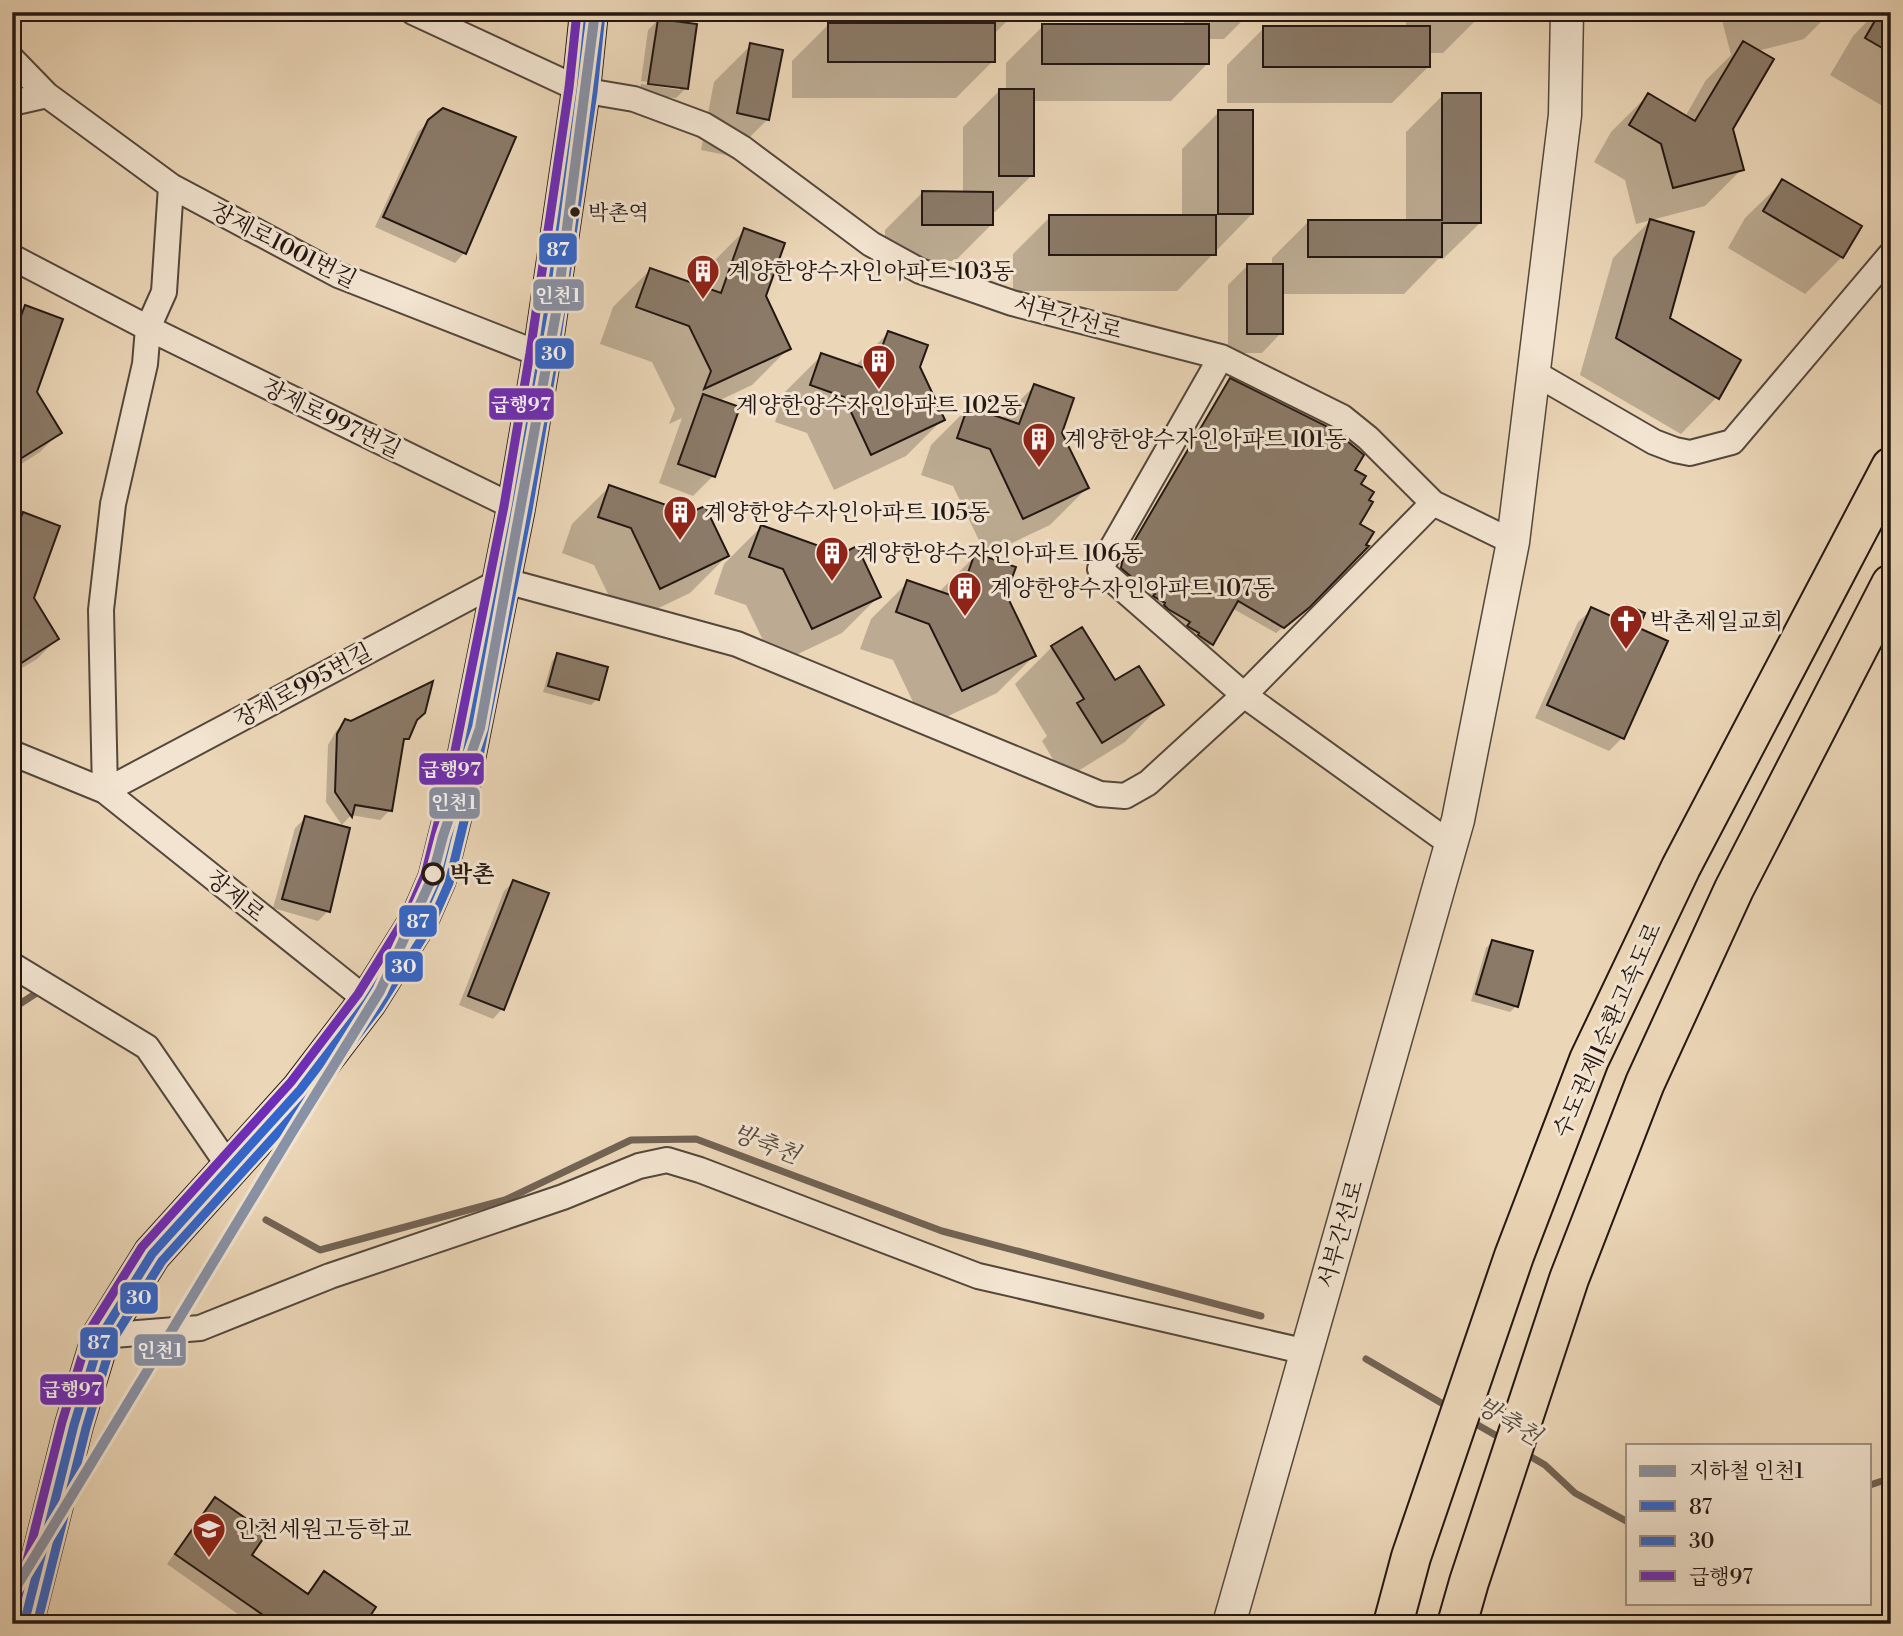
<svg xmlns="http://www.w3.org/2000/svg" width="1903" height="1636" viewBox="0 0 1903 1636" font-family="'Libre Bodoni','Noto Serif KR',serif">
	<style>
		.shadow { fill: #0003 }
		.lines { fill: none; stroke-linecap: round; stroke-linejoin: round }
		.stream { stroke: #726354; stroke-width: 7 }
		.building { fill: #8b7a68; stroke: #231713; stroke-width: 2 }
		.minor-casing { stroke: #55473c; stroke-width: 28 }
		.tertiary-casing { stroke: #55473c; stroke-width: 35 }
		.secondary-casing { stroke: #231713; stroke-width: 40 }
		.motorway-casing { stroke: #231713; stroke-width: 42 }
		.minor { stroke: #f2e4d0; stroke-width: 24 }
		.tertiary { stroke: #f2e4d0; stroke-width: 32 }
		.secondary { stroke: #f2e4d0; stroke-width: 37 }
		.motorway { stroke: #ebd6b7; stroke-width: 38 }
		.bus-1-casing { stroke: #f2e4d0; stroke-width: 14 }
		.bus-2-casing { stroke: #f2e4d0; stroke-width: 14 }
		.bus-3-casing { stroke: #f2e4d0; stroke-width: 14 }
		.bus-1 { stroke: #36c; stroke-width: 9 }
		.bus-2 { stroke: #36c; stroke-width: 9 }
		.bus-3 { stroke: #6e2db9; stroke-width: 9 }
		.metro-1-casing { stroke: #f2e4d0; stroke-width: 16 }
		.metro-1 { stroke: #8892a7; stroke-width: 10 }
		.bus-dot { fill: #231713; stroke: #f2e4d0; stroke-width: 2.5 }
		.stop-dot { fill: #f2e4d0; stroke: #231713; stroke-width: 3.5 }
		.labels { text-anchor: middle; stroke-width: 6; stroke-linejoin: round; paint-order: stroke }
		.bus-label { font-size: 21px; fill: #231713; stroke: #f2e4d0; text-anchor: start }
		.street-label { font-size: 23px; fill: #231713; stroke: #f2e4d0 }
		.poi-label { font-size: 23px; fill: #231713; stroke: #f2e4d0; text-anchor: start }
		.stop-label { font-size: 23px; font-weight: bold; fill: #231713; stroke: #f2e4d0; text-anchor: start }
		.water-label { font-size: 24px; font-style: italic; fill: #58493e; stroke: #f2e4d0 }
		.line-badge { stroke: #f2e4d0; stroke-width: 2.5 }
		.badge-label { font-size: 19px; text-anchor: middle; font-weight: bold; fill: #fff }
	</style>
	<rect width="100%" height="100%" fill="#ebd6b7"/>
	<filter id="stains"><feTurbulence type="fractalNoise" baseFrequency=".00286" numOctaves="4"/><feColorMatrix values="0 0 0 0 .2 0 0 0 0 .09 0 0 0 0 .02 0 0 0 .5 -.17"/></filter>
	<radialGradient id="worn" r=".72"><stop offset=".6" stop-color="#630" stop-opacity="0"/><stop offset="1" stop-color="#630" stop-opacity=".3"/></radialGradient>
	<path class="shadow" d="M964,12H1016L996,32H993V61L956,98H792V61L829,24H964Z
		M1184,12H1251L1224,39H1207V64L1171,101H1032V175L995,212H991V225L955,261H885V230L922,193H963V127L999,91H1006V63L1043,26H1184Z
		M1406,12H1480V16L1443,53H1429V66L1392,103H1227V65L1264,28H1406Z
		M1720,12H1831L1804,39L1757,51L1731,129L1742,169L1705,206L1636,224L1625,180L1594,162L1611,132L1648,95L1685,117L1706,80L1731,55Z
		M1876,12H1891V111L1830,75L1853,36Z
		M658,20L686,88L676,98L639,93L641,84L680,90V86L641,81L648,30Z
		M751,45L768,119L731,156L701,150L714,82Z
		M1443,95L1480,223L1443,259H1438L1404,294H1281V333L1262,353H1228V285L1248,265H1272V258L1309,221L1406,222V132Z
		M1219,112L1252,214L1177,291H1013V254L1050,217H1182V149Z
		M429,121L464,253L455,263L375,227L418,132Z
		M1782,182L1842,257L1805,294L1728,248L1745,218Z
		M1650,221L1667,319L1717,397L1681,434L1580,375L1613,258Z
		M745,230L764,296L789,348L752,385L718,401L713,476L693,496L659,483L682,418L669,424L675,409L652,362L600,344L613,307L650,270L700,288L708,267Z
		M25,307L35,392L60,432L40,452L12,470V320Z
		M888,333L919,367L943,419L906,456L834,490L807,433L775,422L785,392L822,355L854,367Z
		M1228,385L1352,470L1301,613L1276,633L1232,608L1211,644L1205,650L1119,570Z
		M1034,386L1060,433L1087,488L1050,525L986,555L953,486L921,475L931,445L968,408L1001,420Z
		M609,487L727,556L690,593L623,625L594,565L562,553L572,524Z
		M23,514L32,599L57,639L37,659L12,674V525Z
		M761,527L879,596L842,633L775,665L746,605L714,594L724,564Z
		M976,555L1004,594L1034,656L997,693L925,727L893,660L860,649L871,619L908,582L939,592Z
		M1627,607L1636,629L1622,738L1609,751L1535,718L1578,622L1592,609L1615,619Z
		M1052,647L1114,682L1161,705L1125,742L1065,779L1042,741L1047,736L1015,684Z
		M558,655L597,699L591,705L543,692L552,661Z
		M346,721L407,738L401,744L390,810L380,820L351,815L342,825L326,802L328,745L336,731Z
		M305,818L328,911L318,921L273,908L295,828Z
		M514,882L502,1009L493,1019L459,1005L504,891Z
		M1492,942L1516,1006L1510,1012L1471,1001L1486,948Z
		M215,1499L250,1555L306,1595L324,1573L362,1624H252L167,1564L206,1509Z"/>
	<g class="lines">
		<path class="stream" d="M12,1009L35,994
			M266,1220L320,1250L505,1200L631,1140L696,1139L942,1231L1261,1316
			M1366,1359L1450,1408
			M1469,1420L1504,1440
			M1523,1452L1545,1465L1575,1493L1628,1522
			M1870,1485L1891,1478"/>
	</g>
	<path class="building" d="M1880,12H1891V53L1865,38Z
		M658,19L697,24L688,89L648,84Z
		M828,23H995V62H828Z
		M1042,24H1209V64H1042Z
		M1263,26H1430V67H1263Z
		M1743,41L1774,59L1733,129L1744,170L1673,188L1661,144L1629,125L1648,93L1695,121Z
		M750,43L783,50L769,120L737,113Z
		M999,89H1034V176H999Z
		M1442,93H1481V223H1442V257H1308V220H1442Z
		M443,108L516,137L466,254L383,217L428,120Z
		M1218,110H1253V214H1218Z
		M1782,179L1862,226L1843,258L1763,211Z
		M922,191L993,192V225H922Z
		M1049,215H1216V255H1049Z
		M1650,219L1694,232L1670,318L1741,360L1719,399L1616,338Z
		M744,228L785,243L766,296L791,349L704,389L711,371L689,326L636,307L650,268L721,293Z
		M1247,264H1283V334H1247Z
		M25,305L63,319L37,392L62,433L12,464V341Z
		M888,331L928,345L920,367L945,420L871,455L844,397L810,385L821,353L873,371Z
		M1230,378L1334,430L1364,455L1355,470L1366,476L1361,484L1374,492L1369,500L1373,502L1360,524L1374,532L1366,545L1369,546L1310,607L1284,628L1238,601L1213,645L1198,635L1199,633L1187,626L1190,622L1168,609L1164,605L1165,603L1153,596L1155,594L1143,587L1121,568L1122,562Z
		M1034,384L1074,398L1062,433L1089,488L1023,519L990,449L957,438L968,406L1019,424Z
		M703,394L740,407L715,477L678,464Z
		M609,485L689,513L705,506L729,556L660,589L631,528L598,517Z
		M23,512L60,526L34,598L59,639L12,669V542Z
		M761,525L841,554L857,546L881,597L812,629L783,569L749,557Z
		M975,553L1016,567L1006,594L1036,656L962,691L929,624L896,612L907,580L959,598Z
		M1627,605L1645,613L1639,628L1668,641L1624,739L1547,705L1591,607L1620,620Z
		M1082,627L1115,680L1139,666L1164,705L1102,743L1077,703L1084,699L1051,646Z
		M557,653L608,667L599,700L548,686Z
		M433,681L425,713L417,720L409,739H404L392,811L355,805L352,817L335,792L337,734L345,719L351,721Z
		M305,816L350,828L330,912L282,899Z
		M513,880L549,893L504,1010L468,996Z
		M1492,940L1533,951L1518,1007L1476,994Z
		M215,1497L267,1533L252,1555L308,1594L324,1571L376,1607L365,1624H276L175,1554Z"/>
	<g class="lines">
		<defs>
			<path id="minor" d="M413,12L581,90L634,99L704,125L742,148L871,244L920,271L1012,303L1221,357L1342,417L1368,438L1433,503L1513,542
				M12,59L47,95L171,186L338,275L542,355
				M12,103L47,95
				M12,257L148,328L516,508
				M1221,357L1100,569L1244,695L1451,844
				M1533,372L1654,442L1675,450L1690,453L1732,442L1891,254
				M12,753L105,791L368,1001
				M105,791L502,580L737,644L1100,794L1125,796L1148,783L1244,695L1433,503
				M105,791L101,610L113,504L145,364L148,328L164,292L171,186
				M12,965L147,1047L230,1168
				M101,1336L200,1328L330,1276L563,1197L639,1166L667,1160L700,1170L978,1276L1307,1352"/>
			<path id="tertiary" d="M1229,1624L1458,820L1513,542L1565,115L1567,12"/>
			<path id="secondary" d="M24,1624L74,1425L101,1336L152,1254L300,1090L368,1001L420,918L437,879L463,774L516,508L542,355L581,90L589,12"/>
			<path id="motorway" d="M1393,1624L1411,1557L1514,1256L1589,1060L1681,867L1891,467
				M1457,1624L1469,1582L1569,1279L1645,1083L1734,889L1891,584"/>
		</defs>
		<use href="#minor" class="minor-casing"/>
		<use href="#tertiary" class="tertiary-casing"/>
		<use href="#secondary" class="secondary-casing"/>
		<use href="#motorway" class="motorway-casing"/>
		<use href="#minor" class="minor"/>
		<use href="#tertiary" class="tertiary"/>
		<use href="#secondary" class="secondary"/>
		<use href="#motorway" class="motorway"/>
		<defs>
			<path id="bus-1" d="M24,1624L74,1425L101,1336L152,1254L300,1090L368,1001L420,918L437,879L463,774L516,508L542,355L581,90L589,12"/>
			<path id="bus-2" d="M37,1624L86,1428L112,1341L162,1261L309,1098L378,1008L431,924L449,883L475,776L528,510L554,357L593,92L601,13"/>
			<path id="bus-3" d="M12,1620L62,1422L90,1330L142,1247L291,1082L358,994L409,912L425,875L451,771L504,506L530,353L569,88L577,12"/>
		</defs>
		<use href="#bus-1" class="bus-1-casing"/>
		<use href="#bus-2" class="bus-2-casing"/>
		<use href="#bus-3" class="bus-3-casing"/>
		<use href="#bus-1" class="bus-1"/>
		<use href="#bus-2" class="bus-2"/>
		<use href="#bus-3" class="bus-3"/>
		<defs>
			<path id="metro-1" d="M12,1594L291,1134L380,991L432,878L443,836L480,728L556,313L595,12"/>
		</defs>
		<use href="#metro-1" class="metro-1-casing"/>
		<use href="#metro-1" class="metro-1"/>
	</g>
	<defs>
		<symbol id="building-pin" viewBox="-11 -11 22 30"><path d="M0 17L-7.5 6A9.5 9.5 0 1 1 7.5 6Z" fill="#8f2418" stroke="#f2e4d0"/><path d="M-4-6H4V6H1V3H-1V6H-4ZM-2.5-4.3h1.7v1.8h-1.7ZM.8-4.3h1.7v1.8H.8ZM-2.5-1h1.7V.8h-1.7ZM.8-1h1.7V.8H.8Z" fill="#fff"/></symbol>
		<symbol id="church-pin" viewBox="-11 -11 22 30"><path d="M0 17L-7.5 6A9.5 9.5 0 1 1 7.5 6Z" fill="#8f2418" stroke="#f2e4d0"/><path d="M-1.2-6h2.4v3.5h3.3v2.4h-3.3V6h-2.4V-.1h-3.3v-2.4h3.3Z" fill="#fff"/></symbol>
		<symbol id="school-pin" viewBox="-11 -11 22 30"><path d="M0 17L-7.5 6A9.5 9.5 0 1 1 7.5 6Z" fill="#8f2418" stroke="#f2e4d0"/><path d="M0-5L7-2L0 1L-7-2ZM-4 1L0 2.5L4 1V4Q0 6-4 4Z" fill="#fff"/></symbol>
	</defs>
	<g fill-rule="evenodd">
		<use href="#building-pin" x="684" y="252" width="38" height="52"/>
		<use href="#building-pin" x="860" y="342" width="38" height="52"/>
		<use href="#building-pin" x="1020" y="420" width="38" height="52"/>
		<use href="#building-pin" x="661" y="493" width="38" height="52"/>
		<use href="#building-pin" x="813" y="534" width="38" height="52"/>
		<use href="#building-pin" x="946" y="569" width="38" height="52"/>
		<use href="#church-pin" x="1607" y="602" width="38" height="52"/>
		<use href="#school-pin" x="190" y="1510" width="38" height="52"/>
	</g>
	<circle class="bus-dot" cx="575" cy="212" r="6"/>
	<circle class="stop-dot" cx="433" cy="874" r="10"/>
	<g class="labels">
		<g class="bus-label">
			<text x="588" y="220">박촌역</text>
		</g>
		<g class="street-label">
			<text transform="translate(284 245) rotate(27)" y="8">장제로1001번길</text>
			<text transform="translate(1068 317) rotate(15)" y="8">서부간선로</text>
			<text transform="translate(332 418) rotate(26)" y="8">장제로997번길</text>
			<text transform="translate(303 685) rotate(-28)" y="8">장제로995번길</text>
			<text transform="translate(236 896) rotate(39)" y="8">장제로</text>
			<text transform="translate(1607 1030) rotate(-66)" y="8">수도권제1순환고속도로</text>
			<text transform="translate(1340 1234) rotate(-74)" y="8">서부간선로</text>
		</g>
		<g class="poi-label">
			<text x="728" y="279">계양한양수자인아파트 103동</text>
			<text x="879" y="413" text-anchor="middle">계양한양수자인아파트 102동</text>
			<text x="1064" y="447">계양한양수자인아파트 101동</text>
			<text x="704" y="520">계양한양수자인아파트 105동</text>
			<text x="856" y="561">계양한양수자인아파트 106동</text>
			<text x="990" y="596">계양한양수자인아파트 107동</text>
			<text x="1650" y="629">박촌제일교회</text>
			<text x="234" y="1537">인천세원고등학교</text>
		</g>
		<g class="stop-label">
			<text x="450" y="882">박촌</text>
		</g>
		<g class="water-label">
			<text transform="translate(766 1144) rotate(21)" y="8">방축천</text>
			<text transform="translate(1509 1421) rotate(31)" y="8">방축천</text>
		</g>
	</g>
	<g class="line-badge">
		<rect x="538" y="232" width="40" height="34" rx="7" fill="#36c"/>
		<rect x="532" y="278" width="53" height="34" rx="7" fill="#8892a7"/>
		<rect x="534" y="337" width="41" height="33" rx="7" fill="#36c"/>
		<rect x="488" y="387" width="67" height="34" rx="7" fill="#6e2db9"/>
		<rect x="418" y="752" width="67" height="34" rx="7" fill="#6e2db9"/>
		<rect x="428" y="786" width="53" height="34" rx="7" fill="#8892a7"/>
		<rect x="398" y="904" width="40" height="34" rx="7" fill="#36c"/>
		<rect x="384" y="950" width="40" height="33" rx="7" fill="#36c"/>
		<rect x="119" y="1281" width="40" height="34" rx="7" fill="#36c"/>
		<rect x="79" y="1326" width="40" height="33" rx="7" fill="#36c"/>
		<rect x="133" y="1333" width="54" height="34" rx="7" fill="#8892a7"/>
		<rect x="39" y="1373" width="66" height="33" rx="7" fill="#6e2db9"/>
	</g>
	<g class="badge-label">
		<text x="558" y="256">87</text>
		<text x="558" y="302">인천1</text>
		<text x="554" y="360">30</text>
		<text x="521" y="411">급행97</text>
		<text x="451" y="776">급행97</text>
		<text x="454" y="809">인천1</text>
		<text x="418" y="928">87</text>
		<text x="404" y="973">30</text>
		<text x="139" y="1304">30</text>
		<text x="99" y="1349">87</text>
		<text x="160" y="1357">인천1</text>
		<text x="72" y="1396">급행97</text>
	</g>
	<rect width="1903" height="1636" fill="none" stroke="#ebd6b7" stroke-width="42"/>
	<rect x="14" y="14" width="1875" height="1608" fill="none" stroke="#231713" stroke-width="3.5"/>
	<rect x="21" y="21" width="1861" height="1594" fill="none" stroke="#231713" stroke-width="2"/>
	<rect x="1626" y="1444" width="245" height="161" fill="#f2e4d0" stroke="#9f9284" stroke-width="2"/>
	<rect x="1640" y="1466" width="35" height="10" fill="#8892a7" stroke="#9f9284" stroke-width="2"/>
	<text x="1689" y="1478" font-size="21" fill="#231713">지하철 인천1</text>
	<rect x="1640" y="1501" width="35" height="10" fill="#3366cc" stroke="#9f9284" stroke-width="2"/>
	<text x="1689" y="1514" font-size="21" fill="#231713">87</text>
	<rect x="1640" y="1536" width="35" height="10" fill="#3366cc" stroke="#9f9284" stroke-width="2"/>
	<text x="1689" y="1548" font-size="21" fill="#231713">30</text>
	<rect x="1640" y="1571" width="35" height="10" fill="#6e2db9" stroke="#9f9284" stroke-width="2"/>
	<text x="1689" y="1584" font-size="21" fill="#231713">급행97</text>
	<rect width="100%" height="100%" filter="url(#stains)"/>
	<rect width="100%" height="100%" fill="url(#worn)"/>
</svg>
